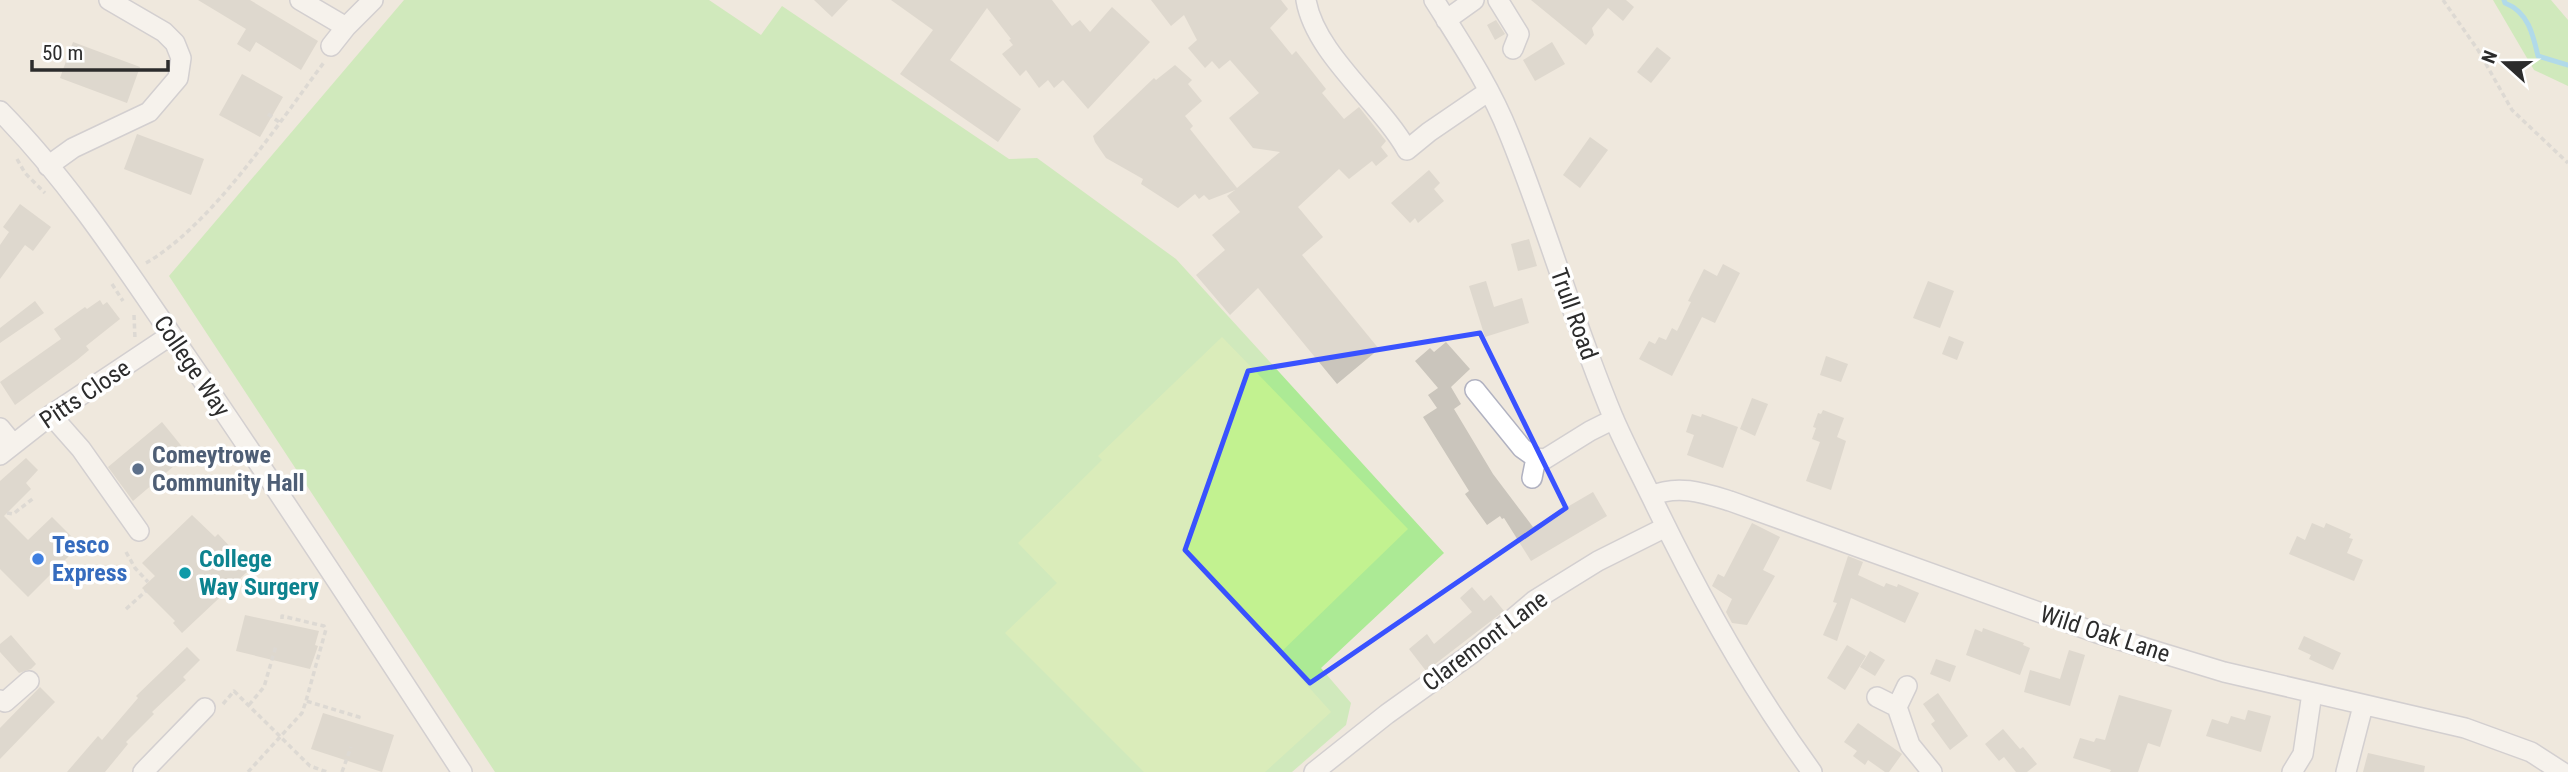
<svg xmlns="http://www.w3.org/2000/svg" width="2568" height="772" viewBox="0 0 2568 772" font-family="'Roboto Condensed',sans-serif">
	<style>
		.green { fill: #acea95 }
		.pitch { fill: #c2f290 }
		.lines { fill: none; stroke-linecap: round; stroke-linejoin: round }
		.stream { stroke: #67caf9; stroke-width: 5 }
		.building { fill: #cac5bc }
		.minor-casing { stroke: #b1b2c1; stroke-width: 22 }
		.path { stroke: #c8c8c8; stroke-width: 3.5; stroke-dasharray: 5 3.5; stroke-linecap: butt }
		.minor { stroke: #fff; stroke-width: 19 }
		.marked { fill: none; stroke: #3952ff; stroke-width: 5; stroke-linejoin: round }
		.service-dot { fill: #5c6f8a; stroke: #fff; stroke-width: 2.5 }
		.shop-dot { fill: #3f7fe0; stroke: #fff; stroke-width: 2.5 }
		.culture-dot { fill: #0f9aa8; stroke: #fff; stroke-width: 2.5 }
		.labels { text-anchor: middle; stroke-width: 7; stroke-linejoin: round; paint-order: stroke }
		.street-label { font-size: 24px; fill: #2c2c2c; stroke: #fff }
		.service-label { font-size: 24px; font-weight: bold; fill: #4e5e75; stroke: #fff; text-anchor: start }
		.shop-label { font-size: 24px; font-weight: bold; fill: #366cbe; stroke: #fff; text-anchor: start }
		.culture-label { font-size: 24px; font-weight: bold; fill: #0d838f; stroke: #fff; text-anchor: start }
	</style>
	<rect width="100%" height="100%" fill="#efe8dd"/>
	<path class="green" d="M404,0H709L761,35L782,6L1009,159L1037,158L1176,259L1444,553L1321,668L1351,703L1346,725L1292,772H495L169,276Z
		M2493,0H2551L2568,20V86L2534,70Z"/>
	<path class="pitch" d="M1222,337L1408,529L1279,654L1331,712L1265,772H1144L1005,633L1057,583L1018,543L1102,460L1098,456Z"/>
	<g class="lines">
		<path class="stream" d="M2504,0L2505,3C2528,12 2533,34 2538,56L2568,65"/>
	</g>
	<path class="building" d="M198,0H250L318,41L301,70L256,42L250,52L237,44L246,29Z
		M814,0H848L832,17Z
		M891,0H1052L1072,26L1080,20L1090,32L1112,7L1150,42L1088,109L1063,80L1054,88L1048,80L1039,88L1026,70L1020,76L1002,54L1013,45L1009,40L1011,39L987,8L950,60L1021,109L998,142L900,74L933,30Z
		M1151,0H1281L1288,9L1270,28L1292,55L1296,51L1326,89L1322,93L1344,119L1359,107L1386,141L1381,147L1388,156L1376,166L1372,161L1349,179L1339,169L1298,207L1323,237L1302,255L1379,349L1337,384L1258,288L1230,315L1196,275L1225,250L1212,235L1240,212L1227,196L1235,190L1209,200L1204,195L1199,199L1195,194L1178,208L1141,184L1143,179L1106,158L1095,142L1093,136L1154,78L1156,80L1175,65L1192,80L1188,84L1202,101L1185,116L1193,126L1190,129L1237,188L1280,152L1253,148L1229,118L1259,93L1230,60L1219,69L1212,61L1205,68L1188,48L1197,40L1184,15L1171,26Z
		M1531,0H1626L1634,7L1623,21L1608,8L1592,28L1594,35L1586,45Z
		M1496,20L1505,34L1495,40L1487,25Z
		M73,42L140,67L127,103L60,78Z
		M1552,42L1565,64L1535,81L1523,60Z
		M1657,47L1671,58L1651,83L1637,72Z
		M242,74L283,97L260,137L219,115Z
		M137,134L204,159L191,195L124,169Z
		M1590,137L1608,150L1580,188L1563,175Z
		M1429,170L1440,183L1434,189L1444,201L1418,223L1415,218L1410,223L1391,203Z
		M20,204L51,227L33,251L25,245L0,279V245L9,232L3,227Z
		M1529,239L1537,266L1518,271L1511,244Z
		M1723,264L1740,273L1715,323L1702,317L1672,376L1639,359L1649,341L1655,344L1659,337L1666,340L1672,328L1677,331L1691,302L1688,301L1704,269L1717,276Z
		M1486,281L1494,307L1522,298L1529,323L1485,337L1469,286Z
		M1928,281L1954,291L1940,328L1913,318Z
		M100,300L103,305L107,302L120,319L86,346L89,350L77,360L15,405L0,382L61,339L54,329L85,307L87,309Z
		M35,301L44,313L0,343V328Z
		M1949,336L1964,342L1957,360L1942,354Z
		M1446,342L1470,369L1451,387L1461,404L1454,409L1493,474L1533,527L1593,492L1607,516L1531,561L1504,518L1502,519L1500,516L1487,525L1465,494L1469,491L1423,417L1437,408L1428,395L1438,388L1415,361L1430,348L1434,352Z
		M1826,356L1848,364L1841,382L1820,375Z
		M1752,398L1768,404L1755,436L1740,429Z
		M1823,410L1844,418L1837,437L1846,441L1831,490L1806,481L1820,442L1812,439L1816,428L1813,427L1818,413L1821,414Z
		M1692,414L1701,417L1702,414L1738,427L1723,468L1687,455L1694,435L1686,432Z
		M162,422L188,454L133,501L108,467Z
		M26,458L38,470L26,483L31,489L4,516L28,540L52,517L72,537L68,541L76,549L28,597L0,569V481Z
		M192,515L215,537L218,534L238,555L235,558L248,571L182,633L173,623L175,621L142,588L155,576L142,563Z
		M1752,523L1780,537L1763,570L1775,576L1747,625L1732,623L1726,612L1732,599L1712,586L1718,574L1724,577Z
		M2312,523L2324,528L2326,523L2351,534L2349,538L2353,539L2347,553L2363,560L2354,581L2289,554L2297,536L2305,540Z
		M1848,556L1863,562L1858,575L1884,587L1886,583L1897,587L1898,584L1919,593L1905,623L1851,598L1837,641L1823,635L1837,603L1833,602Z
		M1472,587L1484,601L1491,595L1504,611L1426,671L1409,649L1427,634L1434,644L1472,612L1460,598Z
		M245,615L319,631L315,645L318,646L310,669L236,651Z
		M1983,628L2024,643L2023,645L2030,648L2020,675L1966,655L1975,629L1982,632Z
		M11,635L36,664L31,669L19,673L0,652V644Z
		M2304,636L2341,653L2333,670L2309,659L2311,655L2298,649Z
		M1847,645L1866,656L1845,690L1827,678Z
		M187,647L200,660L183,677L186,680L152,712L154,714L126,742L128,744L105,772H67L98,736L102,740L138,698L136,696Z
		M2069,650L2085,655L2070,706L2024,692L2030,670L2060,679Z
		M1870,651L1885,660L1875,676L1860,667Z
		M1936,659L1956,666L1950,682L1930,674Z
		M40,687L55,702L0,759V728Z
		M1938,693L1968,736L1950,750L1931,724L1935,721L1923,704Z
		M2119,695L2172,710L2160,747L2148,743L2138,772H2110L2111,770L2073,758L2080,738L2094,742L2096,738L2105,740Z
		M2248,710L2271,716L2261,752L2206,736L2212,719L2228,724L2231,716L2245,720Z
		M323,713L394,735L382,772L311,749Z
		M1858,723L1902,754L1889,772H1885L1868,760L1865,765L1853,756L1857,751L1844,742Z
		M2003,729L2020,749L2023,747L2037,764L2027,772H2016L2004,757L1999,761L1985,744Z
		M2368,753L2425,766L2424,772H2363Z"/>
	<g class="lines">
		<defs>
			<path id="minor" d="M300,0L346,27L373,0
				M1306,0C1315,54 1380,102 1407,150L1429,132L1489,91
				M1434,0C1461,43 1490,86 1509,134C1547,227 1574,324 1613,417C1625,445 1639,471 1652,498C1698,594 1750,687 1812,772
				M1498,0L1519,34L1513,49
				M1446,20L1474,0
				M331,46L346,27
				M0,111C72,184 128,272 186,356C280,493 371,632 462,772
				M48,166L73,148L149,112L178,78L181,58L175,43L164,32L109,0
				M1475,390L1522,448L1536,458L1545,459L1590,431L1614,419
				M51,415L81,449L139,531
				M0,428L13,444
				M0,455L51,415L171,335
				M1532,478L1536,458
				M1651,496C1678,484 1704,493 1730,501L2097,633L2165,654L2224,672L2465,728L2531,752L2562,772
				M1877,697L1897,707L1910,745L1932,772
				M0,700L5,702L29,681
				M1897,707L1907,686
				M143,772L205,708
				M1314,772L1387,714L1471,654L1535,600L1598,561L1666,527
				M2292,772L2303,754L2312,693
				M2346,772L2363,706"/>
		</defs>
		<use href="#minor" class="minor-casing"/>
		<path class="path" d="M2443,0L2478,50L2512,110L2568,163
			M268,114L279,122
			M17,159L25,173L45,193
			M146,263C212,225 278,124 325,61
			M112,284L123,301
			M134,315L135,339
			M7,513L13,514L35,497
			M126,552L135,568L148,582
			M126,609L146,591
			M282,619V616L324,626L326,629L306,701
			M223,704L234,691L310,766L327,772
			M249,705L264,687L276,646
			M248,772L302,713L306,701L359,717L358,719
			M342,772L351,747"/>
		<use href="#minor" class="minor"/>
	</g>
	<path d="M0 0H2568V772H0ZM1480,333L1566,508L1310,683L1185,550L1248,371Z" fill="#efe8dd" fill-opacity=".55" fill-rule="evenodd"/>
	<path class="marked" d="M1480,333L1566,508L1310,683L1185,550L1248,371Z"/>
	<circle class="service-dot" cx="138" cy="469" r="7"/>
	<circle class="shop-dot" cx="38" cy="559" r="7"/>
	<circle class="culture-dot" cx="185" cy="573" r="7"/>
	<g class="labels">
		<g class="street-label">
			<text transform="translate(1574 314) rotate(70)" y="8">Trull Road</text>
			<text transform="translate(192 366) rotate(56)" y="8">College Way</text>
			<text transform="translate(85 394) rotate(-34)" y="8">Pitts Close</text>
			<text transform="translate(2105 634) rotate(18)" y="8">Wild Oak Lane</text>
			<text transform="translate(1485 641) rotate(-37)" y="8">Claremont Lane</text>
		</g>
		<g class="service-label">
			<text x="152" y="463">Comeytrowe<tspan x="152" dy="28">Community Hall</tspan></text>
		</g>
		<g class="shop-label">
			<text x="52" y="553">Tesco<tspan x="52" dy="28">Express</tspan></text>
		</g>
		<g class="culture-label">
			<text x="199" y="567">College<tspan x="199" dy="28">Way Surgery</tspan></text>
		</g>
	</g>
	<g transform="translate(2505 63) rotate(291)" stroke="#ffffff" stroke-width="5" paint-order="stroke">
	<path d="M0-5L12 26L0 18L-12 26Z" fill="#2c2c2c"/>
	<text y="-10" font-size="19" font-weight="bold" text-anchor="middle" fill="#2c2c2c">N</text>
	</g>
	<path d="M32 60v10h136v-10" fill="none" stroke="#2c2c2c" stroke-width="3.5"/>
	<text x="42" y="60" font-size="21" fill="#2c2c2c" stroke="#ffffff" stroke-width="5" paint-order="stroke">50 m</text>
</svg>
